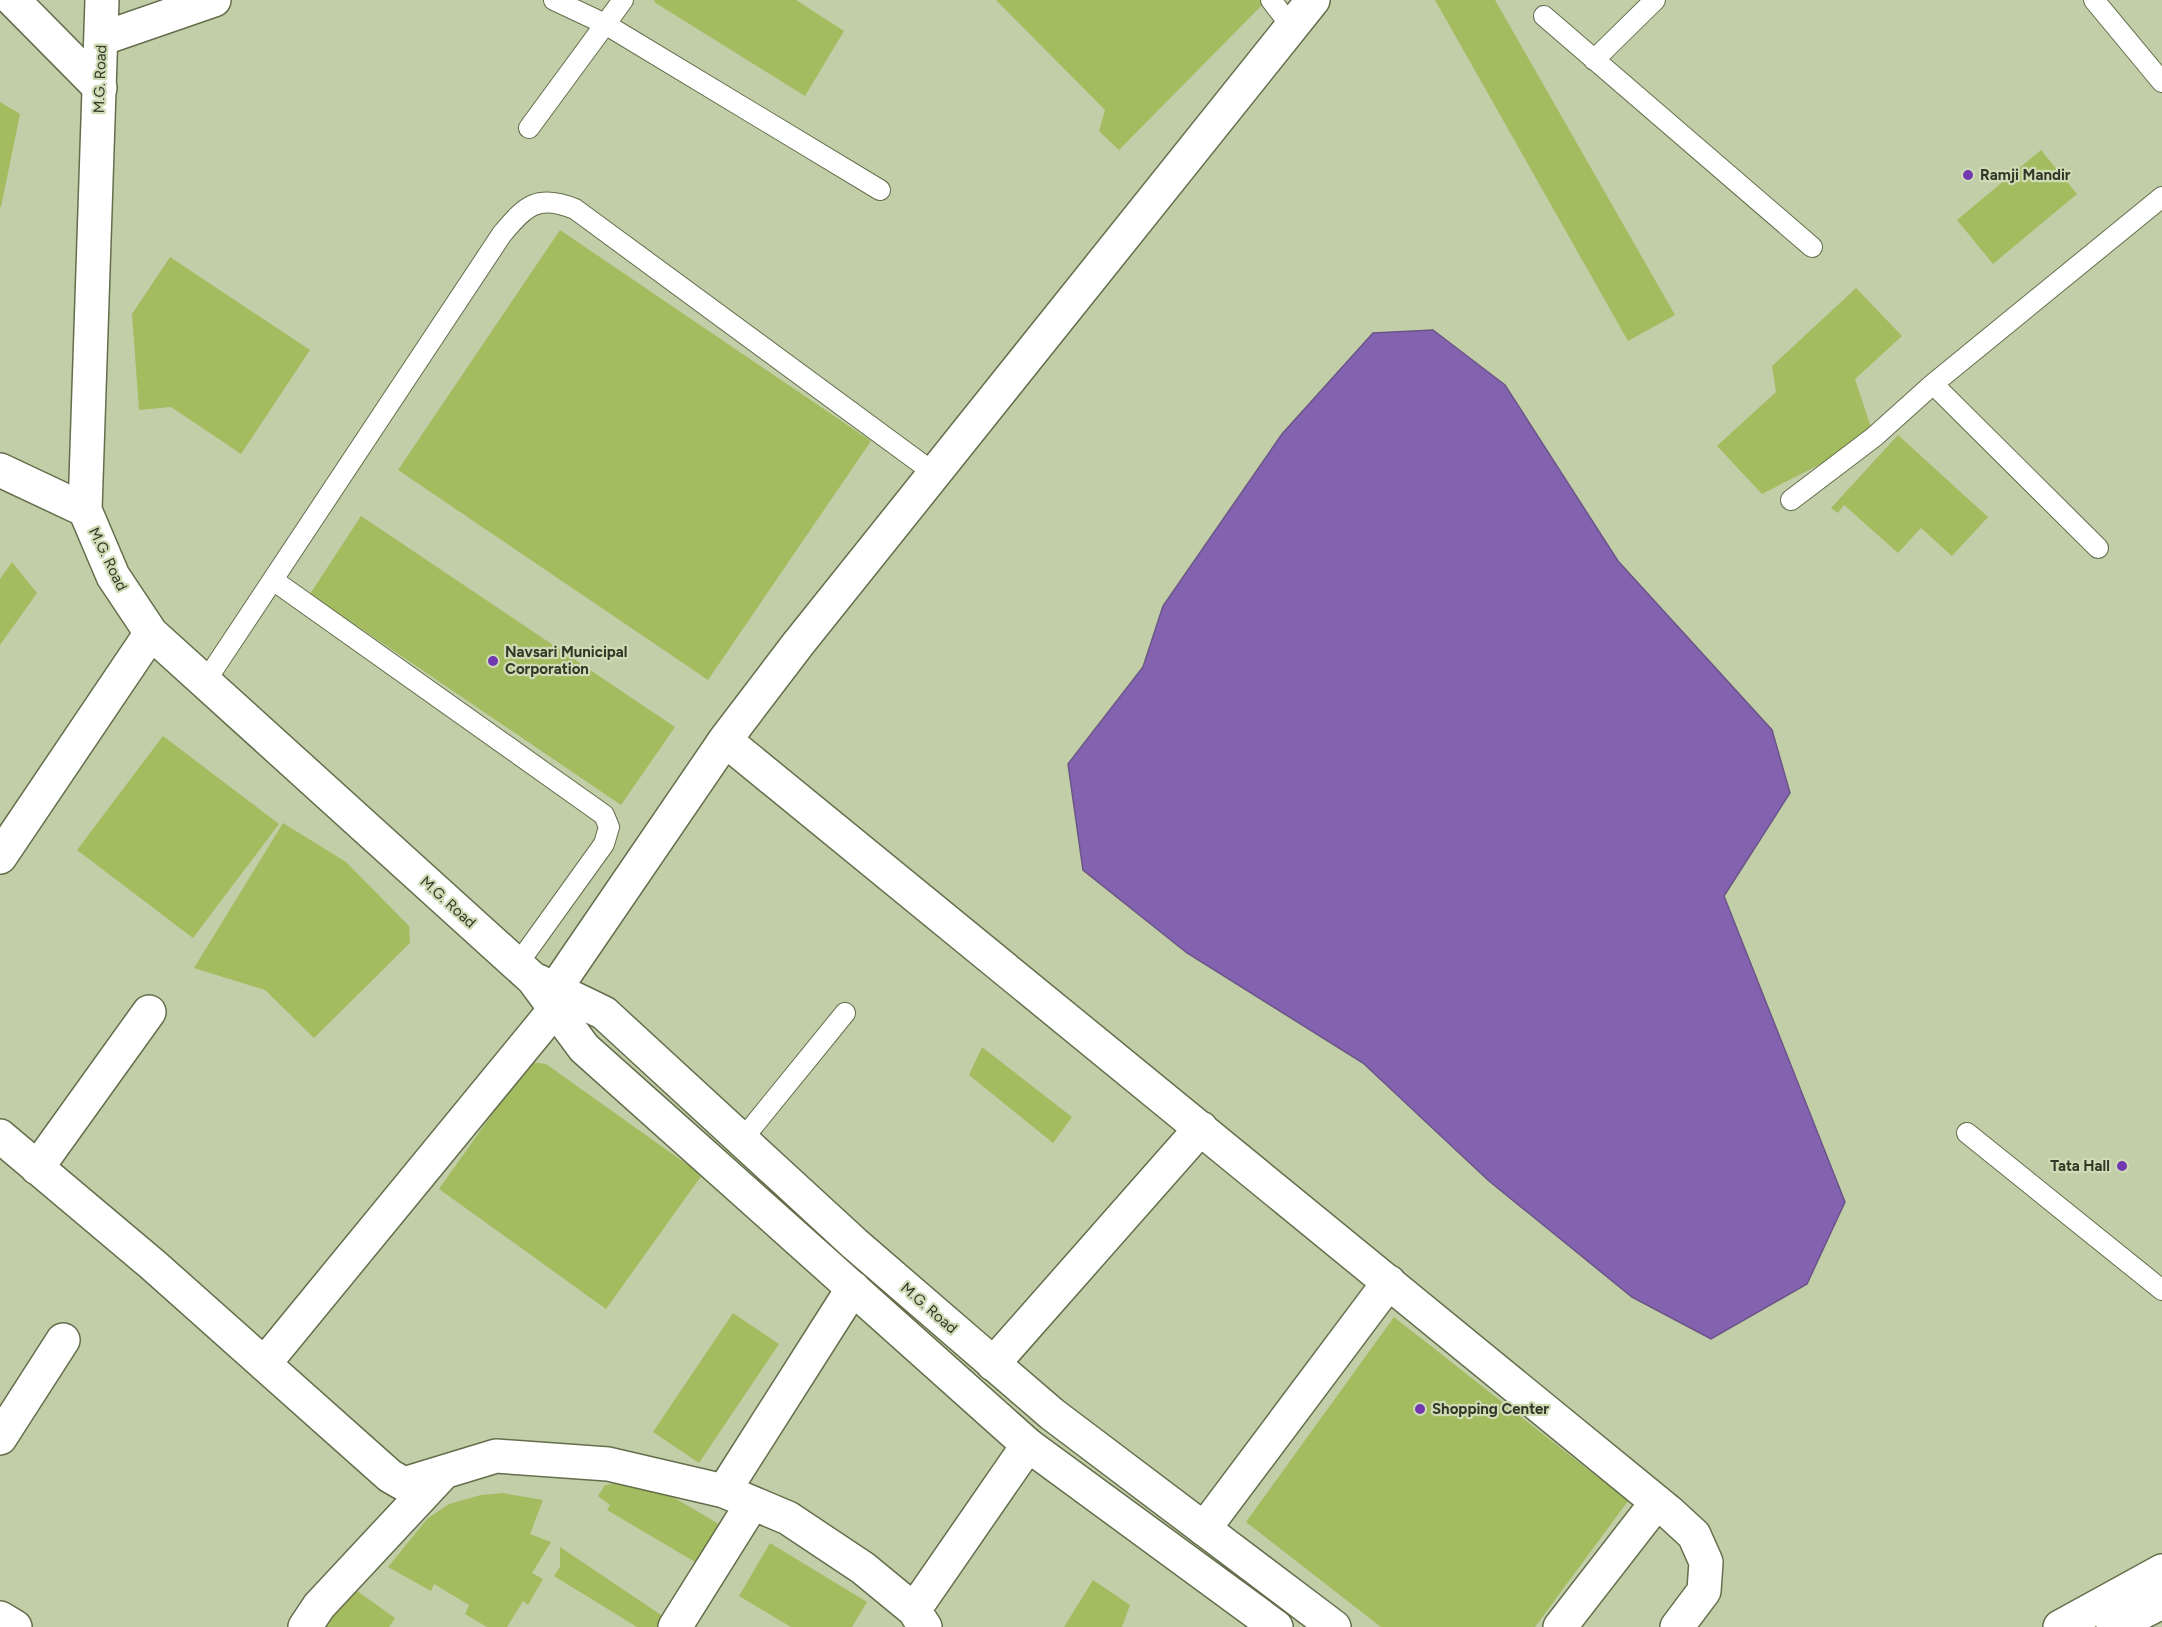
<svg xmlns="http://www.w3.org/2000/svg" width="2162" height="1627" viewBox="0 0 2162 1627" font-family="Figtree,sans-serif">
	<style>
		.water { fill: #8362b0; stroke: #6b5587; stroke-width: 1.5 }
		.building { fill: #a3bc60 }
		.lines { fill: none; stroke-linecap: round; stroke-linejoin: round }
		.service-casing { stroke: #646e4b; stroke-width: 22 }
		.minor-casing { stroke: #646e4b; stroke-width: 36 }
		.tertiary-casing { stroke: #646e4b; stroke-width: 36 }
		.secondary-casing { stroke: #646e4b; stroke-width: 36 }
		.service { stroke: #fff; stroke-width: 20 }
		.minor { stroke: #fff; stroke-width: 33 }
		.tertiary { stroke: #fff; stroke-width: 33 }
		.secondary { stroke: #fff; stroke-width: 33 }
		.poi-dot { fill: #7138af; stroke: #cfdbb4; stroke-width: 2 }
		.labels { text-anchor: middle; stroke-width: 4.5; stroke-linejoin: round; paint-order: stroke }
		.street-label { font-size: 15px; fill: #333728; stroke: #cfdbb4 }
		.poi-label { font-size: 15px; font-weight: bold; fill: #333728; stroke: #cfdbb4; text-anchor: start }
	</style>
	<rect width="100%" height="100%" fill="#c2cea8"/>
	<path class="water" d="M1433,330L1505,385L1618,561L1772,730L1790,793L1724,896L1845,1202L1807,1284L1711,1339L1632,1297L1489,1181L1363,1063L1187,953L1083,870L1068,764L1143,667L1163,606L1282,434L1373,333Z"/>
	<path class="building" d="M655,0H796L844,31L805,96L654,2Z
		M996,0H1267L1119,150L1099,131L1105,110Z
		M1435,0H1495L1675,315L1628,341Z
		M0,102L20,114L1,207H0Z
		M2041,150L2077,194L1993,264L1957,220Z
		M560,230L871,441L708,680L398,470Z
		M170,257L310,350L241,454L171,407L139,410L132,314Z
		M1856,288L1902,336L1855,379L1874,437L1762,494L1717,446L1776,392L1772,366Z
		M1898,435L1988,517L1952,556L1921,528L1898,553L1844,505L1838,513L1831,508Z
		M361,516L675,727L621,805L310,594Z
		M12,562L37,593L0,645V579Z
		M163,736L279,824L193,938L77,850Z
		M283,823L346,862L409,926L410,943L314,1038L265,990L194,968Z
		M982,1047L1072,1117L1053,1143L969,1075Z
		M529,1062L546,1064L702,1175L606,1309L439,1189Z
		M733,1313L779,1344L699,1463L653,1432Z
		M1394,1317L1628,1501L1535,1627H1381L1246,1522Z
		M623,1482L666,1493L724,1527L700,1565L607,1510L610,1505L598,1496L605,1485Z
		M503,1493L543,1500L530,1534L551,1542L532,1573L543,1579L528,1605L523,1601L507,1627H487L465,1614L469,1605L434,1584L431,1591L388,1567L427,1519L449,1504L481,1495Z
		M770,1543L867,1602L852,1627H791L739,1596Z
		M560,1547L667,1619L663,1627H637L554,1576L560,1567Z
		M1093,1580L1130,1605L1122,1627H1064Z
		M353,1588L395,1618L389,1627H325Z"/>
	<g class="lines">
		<defs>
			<path id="service" d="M554,0L605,24L880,190
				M1271,0L1291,26
				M2094,0L2162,82
				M1544,16L1812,247
				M1594,60L1655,0
				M529,128L623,0
				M1933,384L2098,548
				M1791,500L1874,437L1933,384L2162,197
				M273,580L604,815L609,827L604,844L517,965
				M205,682L502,234C526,205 538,194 575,209L934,473
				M1967,1133L2162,1290
				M741,1141L845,1013"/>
			<path id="minor" d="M13,0L100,88
				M0,470L85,510
				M725,740L1669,1512L1694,1535L1706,1562L1704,1591L1677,1627
				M555,989L725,740L798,644L1313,0
				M0,1136L152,1264L390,1476L404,1484L496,1456L608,1464L724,1491L788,1518L863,1568L914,1610L925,1627
				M37,1168L149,1012
				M264,1364L556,1008
				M993,1364L1201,1128
				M0,1438L63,1340
				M724,1491L853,1288
				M1204,1529L1389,1282
				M914,1610L1028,1445
				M305,1627L319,1606L444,1472
				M675,1627L752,1504
				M1560,1627L1657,1502"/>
			<path id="tertiary" d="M0,1618L15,1627"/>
			<path id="secondary" d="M102,0L85,510L113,576L151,633L533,979L584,1048L1028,1445L1276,1627
				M101,39L214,0
				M0,857L151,633
				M538,981L604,1013L855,1244L1052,1414L1334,1627
				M2060,1627L2162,1571
				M2113,1627L2162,1602"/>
		</defs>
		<use href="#service" class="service-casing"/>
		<use href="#minor" class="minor-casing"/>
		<use href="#tertiary" class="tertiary-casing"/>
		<use href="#secondary" class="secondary-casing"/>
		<use href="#service" class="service"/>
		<use href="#minor" class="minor"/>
		<use href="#tertiary" class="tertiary"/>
		<use href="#secondary" class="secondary"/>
	</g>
	<g class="poi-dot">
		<circle cx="1968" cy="175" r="6"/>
		<circle cx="493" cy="661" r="6"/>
		<circle cx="2122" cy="1166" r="6"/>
		<circle cx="1420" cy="1409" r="6"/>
	</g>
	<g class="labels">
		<g class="street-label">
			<text transform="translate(100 79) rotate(-88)" y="5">M.G. Road</text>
			<text transform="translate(108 559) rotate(64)" y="5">M.G. Road</text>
			<text transform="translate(448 902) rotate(42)" y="5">M.G. Road</text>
			<text transform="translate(929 1308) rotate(41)" y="5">M.G. Road</text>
		</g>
		<g class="poi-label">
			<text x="1980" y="180">Ramji Mandir</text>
			<text x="505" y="657">Navsari Municipal<tspan x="505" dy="17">Corporation</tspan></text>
			<text x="2110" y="1171" text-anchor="end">Tata Hall</text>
			<text x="1432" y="1414">Shopping Center</text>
		</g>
	</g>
</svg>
